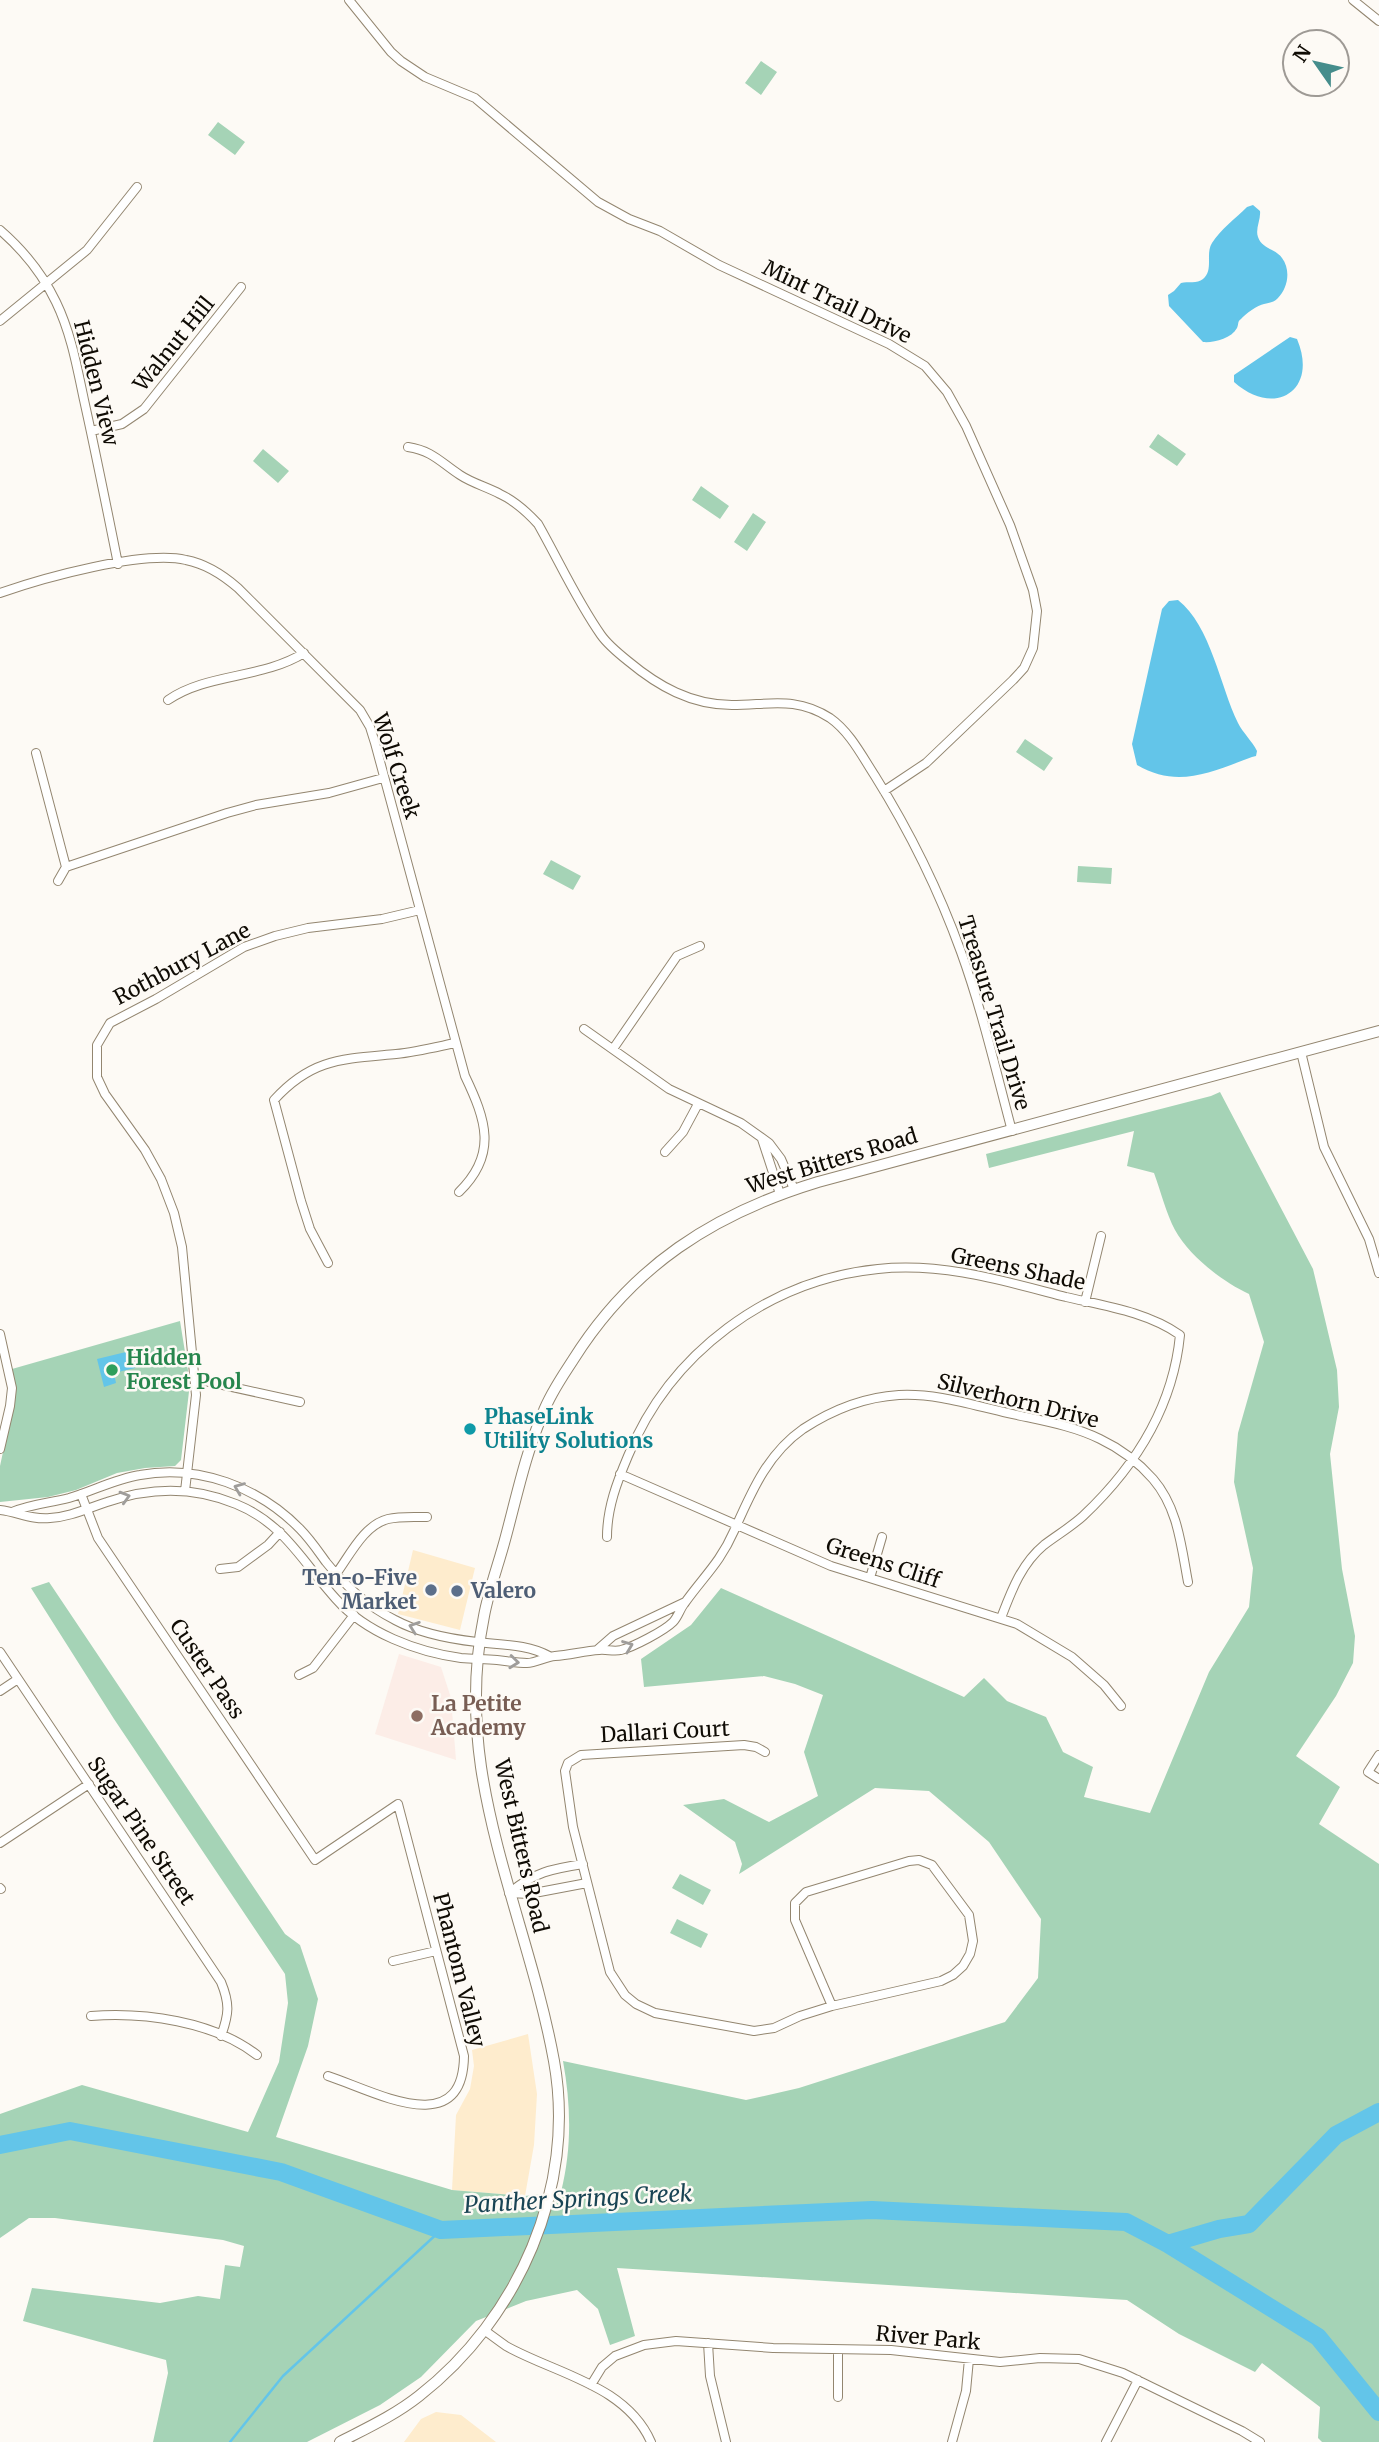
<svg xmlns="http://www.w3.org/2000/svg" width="1379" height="2442" viewBox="0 0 1379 2442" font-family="Merriweather,serif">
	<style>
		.built { fill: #feeccd }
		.education { fill: #fcede7 }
		.green { fill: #a5d3b6 }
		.water { fill: #63c5e9 }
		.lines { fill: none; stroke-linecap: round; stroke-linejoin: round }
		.stream { stroke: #63c5e9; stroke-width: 2.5 }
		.river { stroke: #63c5e9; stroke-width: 18 }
		.minor-casing { stroke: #938670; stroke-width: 10 }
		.secondary-casing { stroke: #938670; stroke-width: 12 }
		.minor { stroke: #fff; stroke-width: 8 }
		.secondary { stroke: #fff; stroke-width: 10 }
		.oneway { stroke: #9f9d9b }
		.leisure-dot { fill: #2e9e5b; stroke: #fdfaf5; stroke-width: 2.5 }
		.culture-dot { fill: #0f9aa8; stroke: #fdfaf5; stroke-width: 2.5 }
		.service-dot { fill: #5c6f8a; stroke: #fdfaf5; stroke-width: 2.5 }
		.education-dot { fill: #8d6e63; stroke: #fdfaf5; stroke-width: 2.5 }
		.labels { text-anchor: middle; stroke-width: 5; stroke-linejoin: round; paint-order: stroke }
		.street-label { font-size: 21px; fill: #0f0b04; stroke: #fdfaf5 }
		.leisure-label { font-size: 21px; font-weight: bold; fill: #27864d; stroke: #fdfaf5; text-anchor: start }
		.culture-label { font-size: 21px; font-weight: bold; fill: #0d838f; stroke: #fdfaf5; text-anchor: start }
		.service-label { font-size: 21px; font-weight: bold; fill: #4e5e75; stroke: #fdfaf5; text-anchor: end }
		.education-label { font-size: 21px; font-weight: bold; fill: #785e54; stroke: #fdfaf5; text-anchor: start }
		.water-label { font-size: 23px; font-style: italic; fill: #194454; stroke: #fdfaf5 }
	</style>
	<rect width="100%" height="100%" fill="#fdfaf5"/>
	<path class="built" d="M413,1550L475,1568L460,1630L398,1614Z
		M528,2034L537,2094L534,2145L525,2196L452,2190L456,2115L470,2089L474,2066L472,2050Z
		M436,2412L461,2415L496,2442H404L421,2419Z"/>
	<path class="education" d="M399,1654L441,1667L451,1698L456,1760L375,1734Z"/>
	<path class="green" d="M761,61L777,72L761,95L745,83Z
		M218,122L245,142L235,155L208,135Z
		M1158,434L1186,454L1177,466L1149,447Z
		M263,449L289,471L278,483L253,461Z
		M701,486L729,506L720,519L692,500Z
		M753,513L766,522L747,551L734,542Z
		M1025,739L1053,758L1044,771L1016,752Z
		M551,860L581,876L573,890L543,874Z
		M1078,866L1112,868L1111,884L1077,882Z
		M1220,1092L1313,1269L1337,1370L1339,1407L1330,1454L1342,1569L1355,1636L1353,1663L1336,1696L1296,1756L1340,1787L1319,1824L1379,1864V2442H1322L1318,2438L1320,2407L1262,2363L1255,2372L1179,2334L1127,2300L617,2268L635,2336L610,2345L598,2309L577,2290L526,2301L476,2321L421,2377L380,2405L307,2442H153L168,2373L166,2360L23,2321L32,2288L160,2303L198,2296L220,2299L225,2265L240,2267L244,2246L223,2240L55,2218H29L0,2238V2114L82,2085L248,2132L279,2062L288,2003L285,1974L114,1719L31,1588L49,1582L285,1934L300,1945L318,1999L308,2046L276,2137L452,2190L525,2196L561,2192C572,2148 571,2105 563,2061L746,2100L799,2088L1005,2022L1038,1978L1041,1919L989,1842L929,1791L875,1788L739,1874L742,1864L735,1842L683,1805L724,1799L769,1822L818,1796L804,1752L823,1695L795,1684L764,1676L644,1687L641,1659L691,1625L721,1588L964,1697L984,1678L1007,1701L1046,1717L1063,1752L1093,1767L1084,1797L1150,1813L1209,1672L1249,1607L1253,1568L1234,1482L1238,1433L1264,1342L1249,1294C1223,1282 1189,1256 1175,1230C1166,1213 1161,1192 1154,1173L1127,1166L1134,1131L989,1168L986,1154L1211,1096Z
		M180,1321L190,1383L181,1460L175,1466L145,1468L117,1473L76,1490L48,1497L0,1502V1466L14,1401L12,1369Z
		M680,1874L711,1890L703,1905L672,1888Z
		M677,1919L708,1934L701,1948L670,1933Z"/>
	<path class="water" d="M1253,205L1260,211C1261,220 1255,229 1258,237C1262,249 1276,249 1282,258C1291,270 1288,288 1278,298C1273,303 1270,302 1264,304C1258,305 1245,314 1241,319C1237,322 1239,324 1237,328C1231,339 1213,343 1203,342L1169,306L1168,295L1174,291L1181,283C1188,281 1197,284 1203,279C1214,270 1205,254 1212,243C1220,230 1236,218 1247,207Z
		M1290,337L1297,339C1319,391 1274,418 1234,382V375Z
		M1178,600C1211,626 1220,686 1238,723C1243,733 1252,741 1257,751L1256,756L1252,757C1211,772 1178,789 1137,765L1132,744L1162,609L1169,601Z
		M130,1351L135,1368L114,1373L116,1383L104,1387L97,1359Z"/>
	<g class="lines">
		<path class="stream" d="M230,2442L283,2376L441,2230"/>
		<path class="river" d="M0,2145L70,2131L281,2172L441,2230L872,2210L1126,2222L1168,2244L1318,2337L1379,2412
			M1168,2244L1219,2229L1249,2224L1336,2135L1379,2112"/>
		<defs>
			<path id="minor" d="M349,0L391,52L401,61L425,77L475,98L598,202L629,219L660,231L719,265L889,344L925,366L947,392L966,426L1010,525L1033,590L1037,611L1033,648L1024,668L1013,680L926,763L884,791
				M1353,0L1379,21
				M0,230C22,249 43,275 56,302C71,333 77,367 84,400C96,454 107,509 118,564
				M0,321L87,250L137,187
				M91,431L122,424L144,409L241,287
				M408,447C433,451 440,462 460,475C472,483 487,487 500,494C515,501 527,512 538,524C559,561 577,601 601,635C608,645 618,653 628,661C658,686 691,705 732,705C769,705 796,696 830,718C850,732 862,756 875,776C910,832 939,891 961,952C982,1010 996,1071 1012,1131
				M0,593C43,578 143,550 186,560C207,564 223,575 238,588L360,710L370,727L375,743L465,1076C486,1120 498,1154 459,1192
				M168,700C207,673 262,679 304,653
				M36,753L66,867
				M58,881L66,867L227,813L256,805L329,793L383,778
				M584,1029L669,1089L741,1123L769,1143L781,1159L794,1189
				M613,1049L677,956L700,946
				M1301,1052L1324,1147L1369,1239L1379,1273
				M762,1139L780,1194
				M665,1152L683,1132L698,1104
				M328,1263L310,1229L301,1201L274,1100C312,1058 343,1059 396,1054C416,1052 436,1047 455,1043
				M1085,1302L1101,1236
				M0,1334L12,1388L10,1406L0,1449
				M196,1379L300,1402
				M620,1474L831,1566L1017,1624L1072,1657L1104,1685L1121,1706
				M185,1491L196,1395L182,1247L174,1213L161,1179L145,1150L105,1094L97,1077V1045L110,1023L156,999L244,947L275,936L308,928L382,919L420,910
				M81,1494L98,1538L315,1860L398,1804L464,2056C463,2142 374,2091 328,2076
				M0,1510C18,1512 31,1520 50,1518C70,1517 88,1508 107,1502C150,1487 193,1486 236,1504C285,1524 303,1563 336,1599C366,1633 417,1652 461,1658C473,1659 485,1659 497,1660C507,1661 517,1663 527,1663C536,1663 545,1657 555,1656C570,1655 584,1651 599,1650C606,1649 614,1652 621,1650C633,1647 664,1631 673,1622C678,1617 680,1609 684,1604C703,1577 720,1563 734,1531C751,1493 767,1454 803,1429C832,1410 865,1397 899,1395C936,1393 972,1405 1008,1413C1038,1420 1072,1425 1100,1439C1119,1448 1139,1463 1153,1479C1178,1508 1181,1545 1188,1582
				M12,1512C31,1504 50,1503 69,1498C93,1491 115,1479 140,1475C198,1464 259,1487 300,1529C310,1539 318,1551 326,1562C346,1587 367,1606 395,1620C419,1633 450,1639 477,1642C502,1645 527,1644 549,1656
				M607,1537C607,1508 617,1482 628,1456C670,1353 768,1280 878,1269C942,1262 1004,1281 1066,1297C1105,1306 1147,1312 1180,1335C1173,1407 1135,1467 1083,1516C1071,1527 1057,1535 1044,1545C1021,1564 1011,1592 1001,1618
				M220,1569L238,1567L268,1545L280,1532
				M336,1574C350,1555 364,1525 388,1519C400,1516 414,1517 427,1517
				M870,1578L882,1537
				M597,1650L613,1636L685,1602
				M0,1652L221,1982C230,2004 229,2014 221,2036
				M299,1675L313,1668L354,1615
				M0,1691L18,1679
				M765,1752L756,1747L744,1745L581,1755L568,1763L565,1771L573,1827L610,1972L625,1995L636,2004L655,2013L754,2031L774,2028L800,2016L832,2006
				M1379,1755L1368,1772L1379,1779
				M0,1843L89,1784
				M919,1860L932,1865L969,1915L973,1941L970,1954L963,1966L953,1975L941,1981L832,2006L795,1920V1903L806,1892L909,1861Z
				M583,1864C551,1869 535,1872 509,1893L529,1894L587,1883
				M0,1888L1,1889
				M393,1961L436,1951
				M91,2016C144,2012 213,2021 257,2055
				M484,2330C491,2335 499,2341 506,2346C556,2374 626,2385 651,2442
				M708,2343L710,2376L726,2442
				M838,2350V2397
				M591,2385L602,2367L615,2356L644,2345L676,2341L773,2348L891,2350L1000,2362L1040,2358L1079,2359L1123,2373L1242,2431L1260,2442
				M952,2442L966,2391L969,2359
				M1106,2442L1138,2380"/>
			<path id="secondary" d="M340,2442C367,2428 395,2415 419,2396C518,2319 577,2187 554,2061C536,1962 496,1867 481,1767C474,1718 474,1665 484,1616C489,1589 499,1563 506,1536C517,1495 526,1452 543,1413C550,1394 562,1377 573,1360C632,1266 713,1214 818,1182L1379,1031"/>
		</defs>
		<use href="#minor" class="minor-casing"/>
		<use href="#secondary" class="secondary-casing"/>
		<use href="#minor" class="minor"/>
		<use href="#secondary" class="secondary"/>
	</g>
	<defs><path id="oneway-chevron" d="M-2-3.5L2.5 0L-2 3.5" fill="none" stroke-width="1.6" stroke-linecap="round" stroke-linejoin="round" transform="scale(1.75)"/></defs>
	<g class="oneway">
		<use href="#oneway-chevron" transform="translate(239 1488) rotate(-158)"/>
		<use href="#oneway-chevron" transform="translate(125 1497) rotate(-16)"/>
		<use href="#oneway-chevron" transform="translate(414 1627) rotate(-161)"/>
		<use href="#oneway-chevron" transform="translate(628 1646) rotate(-21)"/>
		<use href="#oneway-chevron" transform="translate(514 1662) rotate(6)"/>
	</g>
	<circle class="leisure-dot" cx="112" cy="1370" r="7"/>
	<circle class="culture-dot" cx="470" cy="1429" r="7"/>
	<g class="service-dot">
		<circle cx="431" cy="1590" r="7"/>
		<circle cx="457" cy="1591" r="7"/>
	</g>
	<circle class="education-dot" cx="417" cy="1716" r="7"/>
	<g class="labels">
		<g class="street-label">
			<text transform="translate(837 302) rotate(26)" y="7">Mint Trail Drive</text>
			<text transform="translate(174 344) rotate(-51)" y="7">Walnut Hill</text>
			<text transform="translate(96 383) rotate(76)" y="7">Hidden View</text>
			<text transform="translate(396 766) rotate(72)" y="7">Wolf Creek</text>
			<text transform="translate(182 964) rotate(-28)" y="7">Rothbury Lane</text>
			<text transform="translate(994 1013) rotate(73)" y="7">Treasure Trail Drive</text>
			<text transform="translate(832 1161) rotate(-17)" y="7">West Bitters Road</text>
			<text transform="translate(1018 1269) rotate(12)" y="7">Greens Shade</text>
			<text transform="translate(1018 1401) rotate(14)" y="7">Silverhorn Drive</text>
			<text transform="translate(883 1563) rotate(18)" y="7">Greens Cliff</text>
			<text transform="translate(207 1669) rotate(56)" y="7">Custer Pass</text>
			<text transform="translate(665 1732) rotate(-3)" y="7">Dallari Court</text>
			<text transform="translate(141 1831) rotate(56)" y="7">Sugar Pine Street</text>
			<text transform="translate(521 1846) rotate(77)" y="7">West Bitters Road</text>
			<text transform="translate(459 1970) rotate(76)" y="7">Phantom Valley</text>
			<text transform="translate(928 2338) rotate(5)" y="7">River Park</text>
		</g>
		<g class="leisure-label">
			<text x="126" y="1365">Hidden<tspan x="126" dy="24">Forest Pool</tspan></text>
		</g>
		<g class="culture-label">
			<text x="484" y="1424">PhaseLink<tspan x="484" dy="24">Utility Solutions</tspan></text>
		</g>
		<g class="service-label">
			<text x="417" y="1585">Ten-o-Five<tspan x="417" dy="24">Market</tspan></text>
			<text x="471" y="1598" text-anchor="start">Valero</text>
		</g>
		<g class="education-label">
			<text x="431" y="1711">La Petite<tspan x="431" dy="24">Academy</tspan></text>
		</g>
		<g class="water-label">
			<text transform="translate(578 2199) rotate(-3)" y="8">Panther Springs Creek</text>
		</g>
	</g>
	<g transform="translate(1316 63) rotate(304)"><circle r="33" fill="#fdfaf5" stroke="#9e9a95" stroke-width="2"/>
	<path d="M0-5L12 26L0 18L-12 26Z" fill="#458d8c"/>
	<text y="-10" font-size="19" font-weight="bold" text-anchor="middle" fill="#0f0b04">N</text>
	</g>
</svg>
